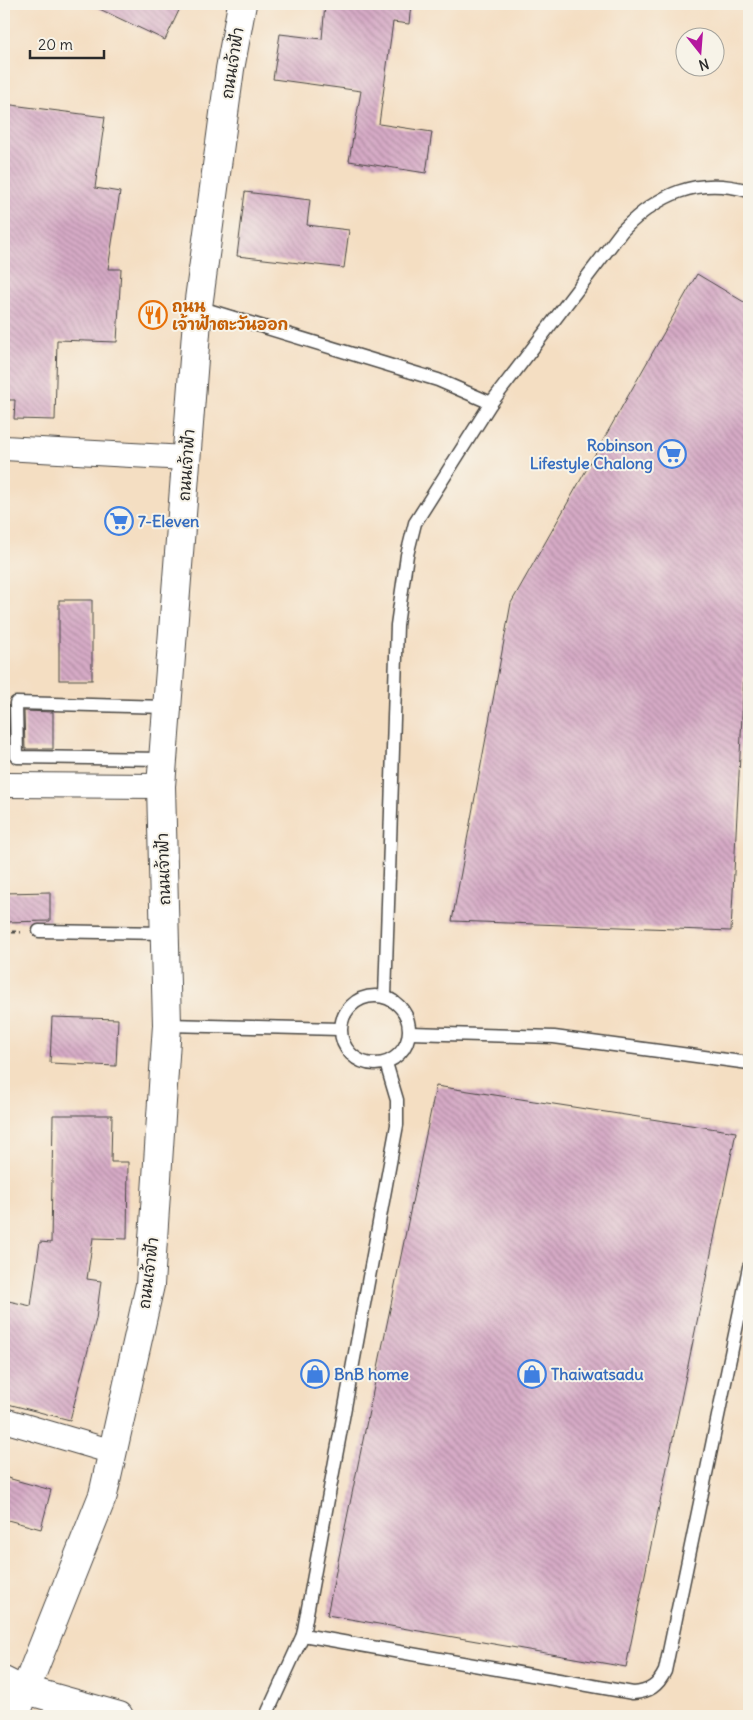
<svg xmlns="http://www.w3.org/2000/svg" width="753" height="1720" viewBox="0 0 753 1720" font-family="Delius,'Playpen Sans Thai',sans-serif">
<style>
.building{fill:url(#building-back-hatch)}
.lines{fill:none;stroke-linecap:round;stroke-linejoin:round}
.service-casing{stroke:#494642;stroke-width:15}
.minor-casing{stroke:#494642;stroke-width:26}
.tertiary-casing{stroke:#494642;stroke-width:30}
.secondary-casing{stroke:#494642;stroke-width:30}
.path{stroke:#494642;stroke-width:3;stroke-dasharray:4 4;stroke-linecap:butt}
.service{stroke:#fff;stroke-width:12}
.minor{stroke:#fff;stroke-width:24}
.tertiary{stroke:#fff;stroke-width:28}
.secondary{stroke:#fff;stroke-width:28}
.labels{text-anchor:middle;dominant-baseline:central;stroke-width:4;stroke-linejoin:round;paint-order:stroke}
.street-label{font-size:16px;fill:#2b2b2b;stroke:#f7f3e8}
.food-label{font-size:16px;font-weight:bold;fill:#c56008;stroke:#f7f3e8;text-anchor:start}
.shop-label{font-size:16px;font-weight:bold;fill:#366cbe;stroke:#f7f3e8;text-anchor:start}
</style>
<defs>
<pattern id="building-back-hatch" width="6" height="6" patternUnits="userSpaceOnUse" patternTransform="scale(1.25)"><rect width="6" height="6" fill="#d6aac6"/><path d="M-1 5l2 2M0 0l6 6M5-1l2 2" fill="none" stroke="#ae8ba1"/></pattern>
</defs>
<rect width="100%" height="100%" fill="#f7f3e8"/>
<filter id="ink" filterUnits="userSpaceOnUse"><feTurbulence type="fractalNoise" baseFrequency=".02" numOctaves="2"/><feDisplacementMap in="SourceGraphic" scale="10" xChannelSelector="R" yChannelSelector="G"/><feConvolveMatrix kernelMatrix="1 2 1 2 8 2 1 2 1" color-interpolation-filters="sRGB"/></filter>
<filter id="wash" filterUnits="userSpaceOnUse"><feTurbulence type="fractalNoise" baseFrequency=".0096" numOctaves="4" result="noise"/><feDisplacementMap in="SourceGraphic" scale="20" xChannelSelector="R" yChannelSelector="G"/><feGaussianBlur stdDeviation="1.12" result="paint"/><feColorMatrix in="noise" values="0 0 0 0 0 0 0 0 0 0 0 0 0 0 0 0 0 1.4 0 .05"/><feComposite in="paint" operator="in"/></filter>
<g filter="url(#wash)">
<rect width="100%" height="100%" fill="#f4dec2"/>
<g id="blocks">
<g class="building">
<polygon points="89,4 182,4 165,40"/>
<polygon points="325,4 411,4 409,24 393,22 379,124 432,132 426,173 349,161 361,91 273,79 280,34 322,39"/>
<polygon points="4,104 105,117 95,188 120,192 108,269 121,269 117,342 57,340 55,420 14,419 15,400 4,400 6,233 4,233"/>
<polygon points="245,192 310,200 307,225 349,230 344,268 237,256"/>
<polygon points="697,274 749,305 749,670 744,677 731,931 452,921 511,603"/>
<rect x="59" y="600" width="33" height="80"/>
<polygon points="4,709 8,709 9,752 4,752"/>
<polygon points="24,711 53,712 53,749 25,749"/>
<polygon points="50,892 50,921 4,922 4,893"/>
<polygon points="52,1017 118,1019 116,1066 50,1063"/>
<polygon points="436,1086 736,1132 626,1667 327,1615"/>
<polygon points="53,1115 112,1115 111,1162 128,1162 127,1239 93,1238 87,1279 101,1281 96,1319 70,1420 4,1403 4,1300 31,1306 40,1242 51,1243"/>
<polygon points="4,1477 51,1490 41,1529 4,1519"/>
</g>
</g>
</g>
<g filter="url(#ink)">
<use href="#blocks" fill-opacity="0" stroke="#494642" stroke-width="1"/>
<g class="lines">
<defs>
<g id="service">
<polyline points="198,307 438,380 491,403"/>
<polyline points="163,759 17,757 16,703 167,707"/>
<polyline points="39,931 165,933"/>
<circle cx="375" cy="1030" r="34"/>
<path d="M385,997L397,625L407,555L415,523L491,403L622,231C658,194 697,176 749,191"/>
<polyline points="167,1025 340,1029"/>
<polyline points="410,1033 554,1037 749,1063"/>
<path d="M303,1635L633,1693C649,1692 658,1686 665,1671L749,1267"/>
<polyline points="266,1716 303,1635 397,1125 397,1100 386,1063"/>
</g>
<g id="minor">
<polyline points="4,448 186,458"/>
<polyline points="4,785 161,786"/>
<polyline points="4,1420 113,1452"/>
<polyline points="4,1679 26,1690"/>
</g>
<polyline id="tertiary" points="26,1690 119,1716"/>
<polyline id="secondary" points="15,1716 103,1495 150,1285 167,1025 161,786 198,307 230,69 242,4"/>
</defs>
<use href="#service" class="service-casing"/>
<use href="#minor" class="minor-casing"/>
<use href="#tertiary" class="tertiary-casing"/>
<use href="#secondary" class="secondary-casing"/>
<polyline class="path" points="4,932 21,932"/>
<use href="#service" class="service"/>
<use href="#minor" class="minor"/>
<use href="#tertiary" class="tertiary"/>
<use href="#secondary" class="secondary"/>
</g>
</g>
<defs>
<symbol id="restaurant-ring" viewBox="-11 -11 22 22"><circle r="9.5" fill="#f7f3e8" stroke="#e8710a" stroke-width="1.5"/><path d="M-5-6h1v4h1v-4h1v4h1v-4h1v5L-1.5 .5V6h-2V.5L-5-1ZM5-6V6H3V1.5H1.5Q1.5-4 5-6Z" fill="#e8710a"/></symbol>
<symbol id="supermarket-ring" viewBox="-11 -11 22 22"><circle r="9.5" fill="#f7f3e8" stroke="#3f7fe0" stroke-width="1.5"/><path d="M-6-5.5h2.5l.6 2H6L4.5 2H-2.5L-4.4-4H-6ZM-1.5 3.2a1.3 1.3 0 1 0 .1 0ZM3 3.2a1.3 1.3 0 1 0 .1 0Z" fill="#3f7fe0"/></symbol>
<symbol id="shop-ring" viewBox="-11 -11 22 22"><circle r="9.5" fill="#f7f3e8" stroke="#3f7fe0" stroke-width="1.5"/><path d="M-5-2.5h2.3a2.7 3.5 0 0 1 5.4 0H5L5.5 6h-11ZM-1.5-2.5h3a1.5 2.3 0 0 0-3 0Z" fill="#3f7fe0"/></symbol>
</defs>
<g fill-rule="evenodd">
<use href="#restaurant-ring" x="137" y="299" width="32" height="32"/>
<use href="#supermarket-ring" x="656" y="438" width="32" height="32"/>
<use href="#supermarket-ring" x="103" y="505" width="32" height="32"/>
<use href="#shop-ring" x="299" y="1358" width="32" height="32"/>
<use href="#shop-ring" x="516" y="1358" width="32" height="32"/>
</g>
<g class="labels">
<g class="street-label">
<text transform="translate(232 63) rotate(-81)">ถนนเจ้าฟ้า</text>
<text transform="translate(186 465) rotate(-86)">ถนนเจ้าฟ้า</text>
<text transform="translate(163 869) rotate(-92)">ถนนเจ้าฟ้า</text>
<text transform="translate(148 1273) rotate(-83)">ถนนเจ้าฟ้า</text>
</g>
<g class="food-label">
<text x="172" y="306">ถนน<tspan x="172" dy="18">เจ้าฟ้าตะวันออก</tspan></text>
</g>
<g class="shop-label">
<text x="653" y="445" text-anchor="end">Robinson<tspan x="653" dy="18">Lifestyle Chalong</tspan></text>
<text x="138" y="521">7-Eleven</text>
<text x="334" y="1374">BnB home</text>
<text x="551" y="1374">Thaiwatsadu</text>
</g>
</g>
<rect width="753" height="1720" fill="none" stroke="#f7f3e8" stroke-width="20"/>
<g transform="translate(700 52) rotate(163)"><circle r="24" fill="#f7f3e8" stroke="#a5a39c"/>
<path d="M0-4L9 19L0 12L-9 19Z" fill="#b5179e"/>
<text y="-8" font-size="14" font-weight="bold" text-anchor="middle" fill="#2b2b2b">N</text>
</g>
<path d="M30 50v8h74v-8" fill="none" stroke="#2b2b2b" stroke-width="2.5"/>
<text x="38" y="50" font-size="15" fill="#2b2b2b" stroke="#f7f3e8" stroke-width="4" paint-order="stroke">20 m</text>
</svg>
